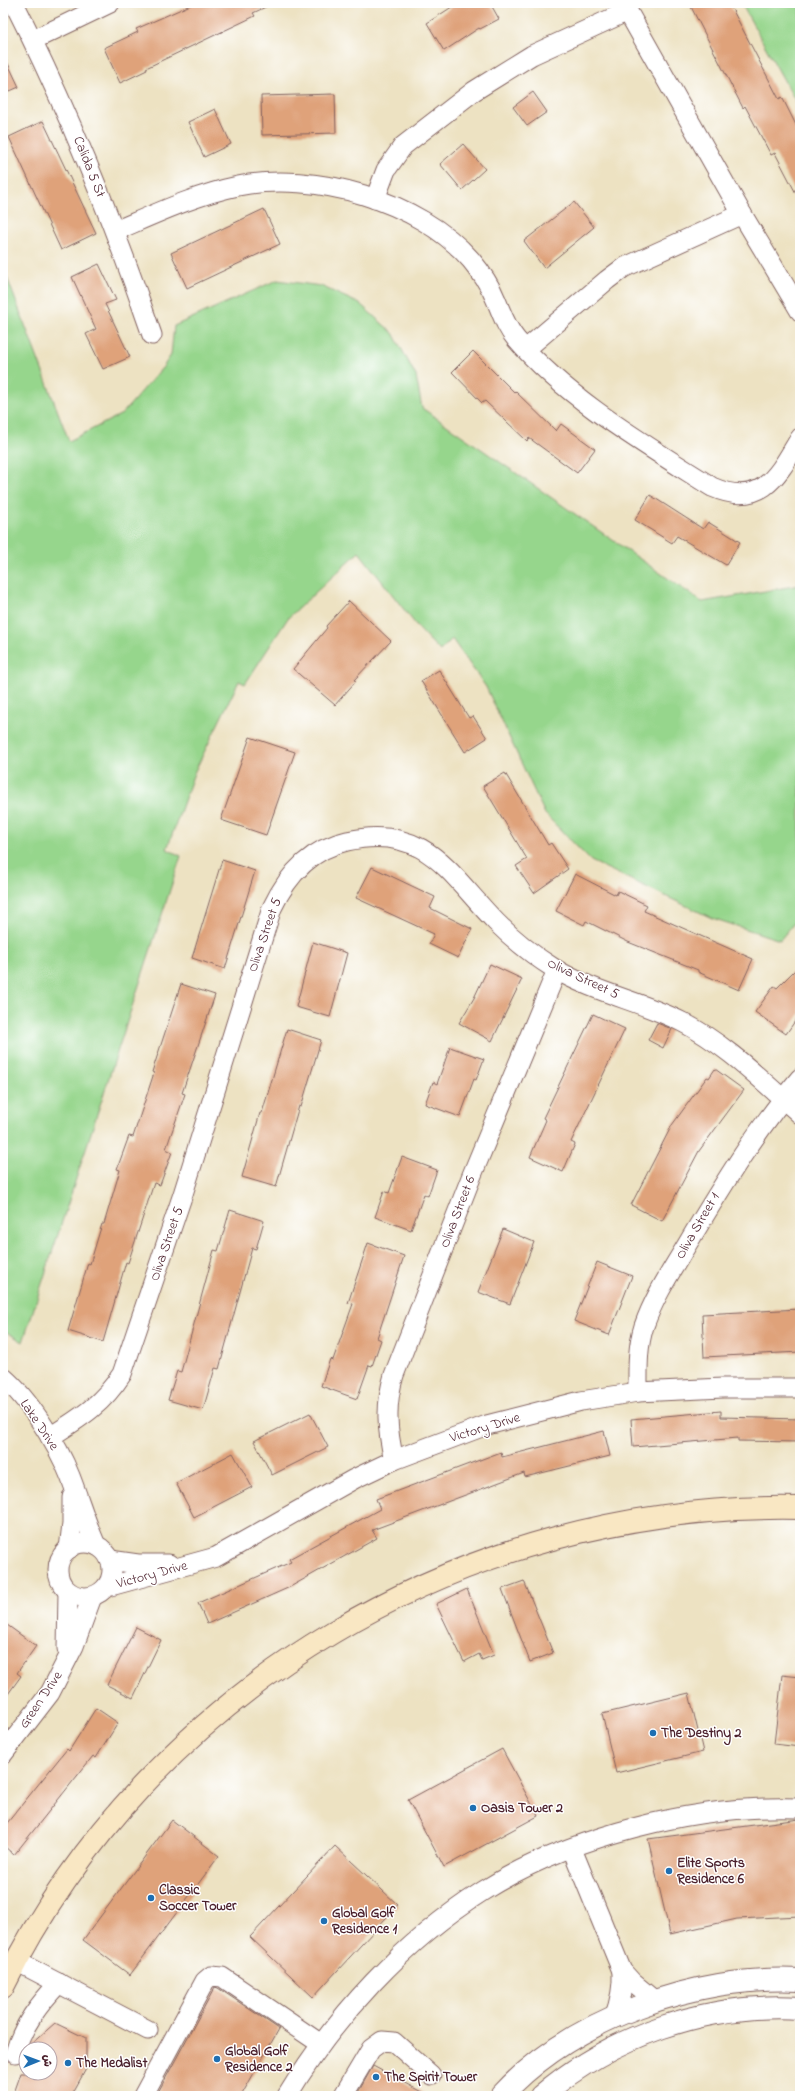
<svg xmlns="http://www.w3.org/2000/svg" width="803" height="2099" viewBox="0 0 803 2099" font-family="'Indie Flower','Playpen Sans Arabic',sans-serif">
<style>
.green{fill:#96d68c;stroke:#707a5c}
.building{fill:#dfa27a}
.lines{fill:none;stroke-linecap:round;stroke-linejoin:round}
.minor-casing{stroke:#836360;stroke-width:21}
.tertiary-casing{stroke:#836360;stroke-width:24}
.secondary-casing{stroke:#836360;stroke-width:24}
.minor{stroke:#fff;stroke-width:19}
.tertiary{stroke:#fff;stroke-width:22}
.secondary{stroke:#f9e7c3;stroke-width:22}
.poi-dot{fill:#1f6fb2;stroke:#fff;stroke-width:1.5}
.labels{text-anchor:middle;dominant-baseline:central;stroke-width:3;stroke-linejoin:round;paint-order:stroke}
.street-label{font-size:14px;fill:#4a1f2b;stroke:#fff}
.poi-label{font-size:14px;font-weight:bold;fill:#4a1f2b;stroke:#fff;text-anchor:start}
</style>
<rect width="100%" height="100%" fill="#fff"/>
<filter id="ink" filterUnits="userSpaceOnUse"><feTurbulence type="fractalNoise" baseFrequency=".025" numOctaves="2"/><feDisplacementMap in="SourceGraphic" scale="8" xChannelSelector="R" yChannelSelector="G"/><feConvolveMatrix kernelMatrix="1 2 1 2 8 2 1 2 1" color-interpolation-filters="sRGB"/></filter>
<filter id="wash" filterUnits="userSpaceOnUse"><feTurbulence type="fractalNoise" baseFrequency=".012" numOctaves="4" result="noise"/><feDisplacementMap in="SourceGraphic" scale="16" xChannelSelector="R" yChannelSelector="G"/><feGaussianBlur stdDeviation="0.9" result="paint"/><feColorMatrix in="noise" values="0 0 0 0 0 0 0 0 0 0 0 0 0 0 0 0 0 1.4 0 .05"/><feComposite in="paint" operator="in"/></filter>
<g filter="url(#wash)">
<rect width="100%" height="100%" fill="#ede2c2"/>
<g class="green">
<polygon points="741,3 800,3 800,109"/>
<polygon points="3,267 69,441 122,414 163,367 171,355 174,326 277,280 321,286 360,304 393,333 416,376 422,408 702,602 800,585 800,916 780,940 712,918 591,861 545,814 486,687 452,639 440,651 420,630 359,552 288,618 245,684 239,681 194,773 167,849 181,856 23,1342 3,1330"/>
</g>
<g id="blocks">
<g class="building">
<polygon points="195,3 274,3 253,13 255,16 146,68 147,70 120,83 104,48 138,32 136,29"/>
<polygon points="458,3 490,3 499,19 480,29 479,28 444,51 427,23"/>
<polygon points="689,3 729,3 779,99 782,97 800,133 800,201 775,153 771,155 745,106 743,108"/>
<polygon points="3,53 19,87 3,94"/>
<polygon points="533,92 547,112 527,126 513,107"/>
<polygon points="335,94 336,133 262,135 261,96"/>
<polygon points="215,109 231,144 204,157 188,122"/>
<polygon points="43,121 96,233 61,250 9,137"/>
<polygon points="463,144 485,169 462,190 440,164"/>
<polygon points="574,202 594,227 544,268 524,241"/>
<polygon points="264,209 280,244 187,288 171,253"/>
<polygon points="99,264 116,300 105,304 130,357 103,369 86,334 96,329 72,277"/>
<polygon points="473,351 514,392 515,391 556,431 561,424 595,449 577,473 529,438 527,441 485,401 482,403 452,372"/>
<polygon points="650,495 703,529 708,522 740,542 726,565 677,536 672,543 635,520"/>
<polygon points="349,601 391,641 354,680 356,681 335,705 293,669 327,628 326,626"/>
<polygon points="439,670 469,718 473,716 487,738 465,752 421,681"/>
<polygon points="250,737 295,752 266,835 221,820"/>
<polygon points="505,773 548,845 551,843 568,869 534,893 516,866 527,859 483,786"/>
<polygon points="222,860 255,871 225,969 192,958"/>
<polygon points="372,867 435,897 430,908 472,929 458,958 429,944 434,934 356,898"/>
<polygon points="575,874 616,895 618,891 647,905 644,911 753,959 739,990 698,972 698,970 628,942 586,921 584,925 556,911"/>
<polygon points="313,942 347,953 330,1017 296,1007"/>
<polygon points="490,964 522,979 492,1041 459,1023 474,998"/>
<polygon points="800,965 800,1014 786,1034 755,1012 774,986 777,988"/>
<polygon points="181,984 215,995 182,1093 185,1094 166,1149 172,1152 160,1185 154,1183 128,1263 126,1262 103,1342 68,1331 88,1263 90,1264 102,1224 104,1224 120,1170 117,1169 129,1136 133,1137 154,1073 152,1072"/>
<polygon points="593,1014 625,1029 571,1142 575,1144 563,1172 530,1157 546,1120 543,1118"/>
<polygon points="657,1023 672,1029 663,1048 648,1040"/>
<polygon points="287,1029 321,1040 301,1107 299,1106 276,1187 242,1177 260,1113 262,1113"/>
<polygon points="450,1047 484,1059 476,1080 474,1079 460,1117 425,1104 433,1082 437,1084"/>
<polygon points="715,1069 744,1090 699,1151 662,1221 631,1205 672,1125 707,1077 709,1078"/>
<polygon points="402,1157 437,1170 428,1196 424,1194 411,1230 375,1217 384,1191 389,1193"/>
<polygon points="230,1210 264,1221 256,1249 252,1248 219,1369 215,1368 203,1410 168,1400 177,1371 181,1372 214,1250 218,1251"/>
<polygon points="503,1229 534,1242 510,1304 478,1292"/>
<polygon points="368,1243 404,1256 377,1338 381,1340 372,1366 369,1365 357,1399 321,1386 330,1359 333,1360 353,1304 348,1303"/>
<polygon points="597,1262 632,1276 609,1335 574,1321"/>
<polygon points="800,1309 800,1352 704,1357 702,1314"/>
<polygon points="721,1411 721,1417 800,1419 800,1442 738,1441 738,1438 633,1447 631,1419"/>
<polygon points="310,1413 328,1447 272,1475 254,1441"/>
<polygon points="604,1431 610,1456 525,1477 524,1473 372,1530 377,1538 290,1587 207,1624 198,1603 291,1562 289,1559 380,1509 376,1499 501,1452 502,1457"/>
<polygon points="233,1453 252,1487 194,1517 176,1483"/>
<polygon points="524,1581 553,1653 530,1662 502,1589"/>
<polygon points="467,1589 494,1655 482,1660 479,1654 464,1662 436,1604"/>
<polygon points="3,1622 36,1646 17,1673 21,1676 3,1701"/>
<polygon points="136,1627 161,1640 133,1698 107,1685"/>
<polygon points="782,1675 800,1677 800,1747 774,1744"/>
<polygon points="689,1693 703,1752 616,1773 602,1714"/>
<polygon points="96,1708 118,1723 96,1758 93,1756 14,1855 3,1845 3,1828 67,1749 69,1751"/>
<polygon points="502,1749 538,1816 444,1867 408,1800"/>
<polygon points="800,1819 800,1916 737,1919 670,1934 648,1839"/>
<polygon points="172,1820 219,1856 130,1975 83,1940"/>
<polygon points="335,1846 398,1905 313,1997 250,1937"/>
<polygon points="215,1987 218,1988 279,2029 241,2096 156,2096"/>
<polygon points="55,2023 86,2038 86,2069 71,2096 13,2096 21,2073 50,2073 50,2049 28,2049 30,2045"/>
<polygon points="373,2066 429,2096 356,2096"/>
</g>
</g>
</g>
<g filter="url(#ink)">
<use href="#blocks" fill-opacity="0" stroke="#836360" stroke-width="1"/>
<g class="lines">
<defs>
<g id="minor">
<path d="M14,3C68,110 113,221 152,335"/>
<polyline points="623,3 742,214 800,311"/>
<polyline points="33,40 110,3"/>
<polyline points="375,199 386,170 403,146 474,91 532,55 628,11"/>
<path d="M115,231C155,214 195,195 238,186C314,171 419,200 471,260C481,272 490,285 496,300C502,314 506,327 516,339C567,399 646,445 712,487C762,509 778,475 800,438"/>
<polyline points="526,349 607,280 623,268 742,214"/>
<path d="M3,1377C28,1398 58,1445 70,1476C79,1499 86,1523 96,1545"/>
<path d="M638,1392C638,1369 637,1348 644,1326C654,1297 672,1270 688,1243C722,1186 757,1129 800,1078"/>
<path d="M50,1437C80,1418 102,1405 122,1374L183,1194L272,908C287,876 311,849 347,841C426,823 449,874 496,922C514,940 534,956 555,969C595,993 641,1001 682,1022C726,1044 763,1082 800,1114"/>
<path d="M394,1460C387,1430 385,1405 394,1375L472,1175L557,970"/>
<circle cx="85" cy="1570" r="27"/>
<polyline points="69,1549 72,1524 72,1497"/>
<polyline points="110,1560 138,1564 169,1564"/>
<polyline points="107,1587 216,1557 354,1479 394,1460 487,1425 581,1401 638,1392 723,1388 800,1388"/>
<polyline points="67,1649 68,1592"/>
<polyline points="3,1754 50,1693 74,1646 92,1597"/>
<polyline points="572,1849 622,1971 632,1982 655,2001"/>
<polyline points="16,1961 148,2030"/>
<path d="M614,2018C620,2002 623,1988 622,1971"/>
<path d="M15,2053C23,2025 39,2004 59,1983"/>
<polyline points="143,2096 205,1981 211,1976 222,1977 321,2044"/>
<path d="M287,2096C335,2016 404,1941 483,1891C570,1836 697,1804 800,1808"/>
<polyline points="343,2096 371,2049 382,2041 394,2042 431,2075"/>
</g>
<g id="tertiary">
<path d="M501,2096C571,2019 697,1974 800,1980"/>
<path d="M541,2096C611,2036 707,2002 800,2008"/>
</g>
<path id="secondary" d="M3,1987C150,1688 468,1501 800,1508"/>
</defs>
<use href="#minor" class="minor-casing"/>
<use href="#tertiary" class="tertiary-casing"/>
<use href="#secondary" class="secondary-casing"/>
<use href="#minor" class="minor"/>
<use href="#tertiary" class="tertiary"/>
<use href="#secondary" class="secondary"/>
</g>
</g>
<g class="poi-dot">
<circle cx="653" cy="1733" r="4"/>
<circle cx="473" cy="1808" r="4"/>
<circle cx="669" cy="1871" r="4"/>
<circle cx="151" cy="1898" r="4"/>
<circle cx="324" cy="1921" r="4"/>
<circle cx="217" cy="2059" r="4"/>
<circle cx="68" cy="2063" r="4"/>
<circle cx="376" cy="2077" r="4"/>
</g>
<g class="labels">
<g class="street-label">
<text transform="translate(89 167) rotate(68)">Calida 5 St</text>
<text transform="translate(265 935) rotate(-71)">Oliva Street 5</text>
<text transform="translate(583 979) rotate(25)">Oliva Street 5</text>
<text transform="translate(458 1212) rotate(-69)">Oliva Street 6</text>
<text transform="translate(698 1226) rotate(-60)">Oliva Street 1</text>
<text transform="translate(167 1244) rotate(-71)">Oliva Street 5</text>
<text transform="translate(39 1425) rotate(56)">Lake Drive</text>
<text transform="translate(485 1428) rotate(-17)">Victory Drive</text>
<text transform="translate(152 1575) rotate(-15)">Victory Drive</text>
<text transform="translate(41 1700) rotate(-56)">Green Drive</text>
</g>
<g class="poi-label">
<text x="661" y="1733">The Destiny 2</text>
<text x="481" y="1808">Oasis Tower 2</text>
<text x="677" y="1863">Elite Sports<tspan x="677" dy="16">Residence 6</tspan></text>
<text x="159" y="1890">Classic<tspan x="159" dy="16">Soccer Tower</tspan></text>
<text x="332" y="1913">Global Golf<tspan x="332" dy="16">Residence 1</tspan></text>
<text x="225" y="2051">Global Golf<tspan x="225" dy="16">Residence 2</tspan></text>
<text x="76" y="2063">The Medalist</text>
<text x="384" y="2077">The Spirit Tower</text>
</g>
</g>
<rect width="803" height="2099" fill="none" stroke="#fff" stroke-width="16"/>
<g transform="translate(38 2061) rotate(89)"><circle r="19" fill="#ffffff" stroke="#b7a5aa"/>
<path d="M0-3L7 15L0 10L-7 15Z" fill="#1f6fb2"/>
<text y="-6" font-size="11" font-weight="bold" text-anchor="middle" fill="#4a1f2b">ش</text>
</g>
</svg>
